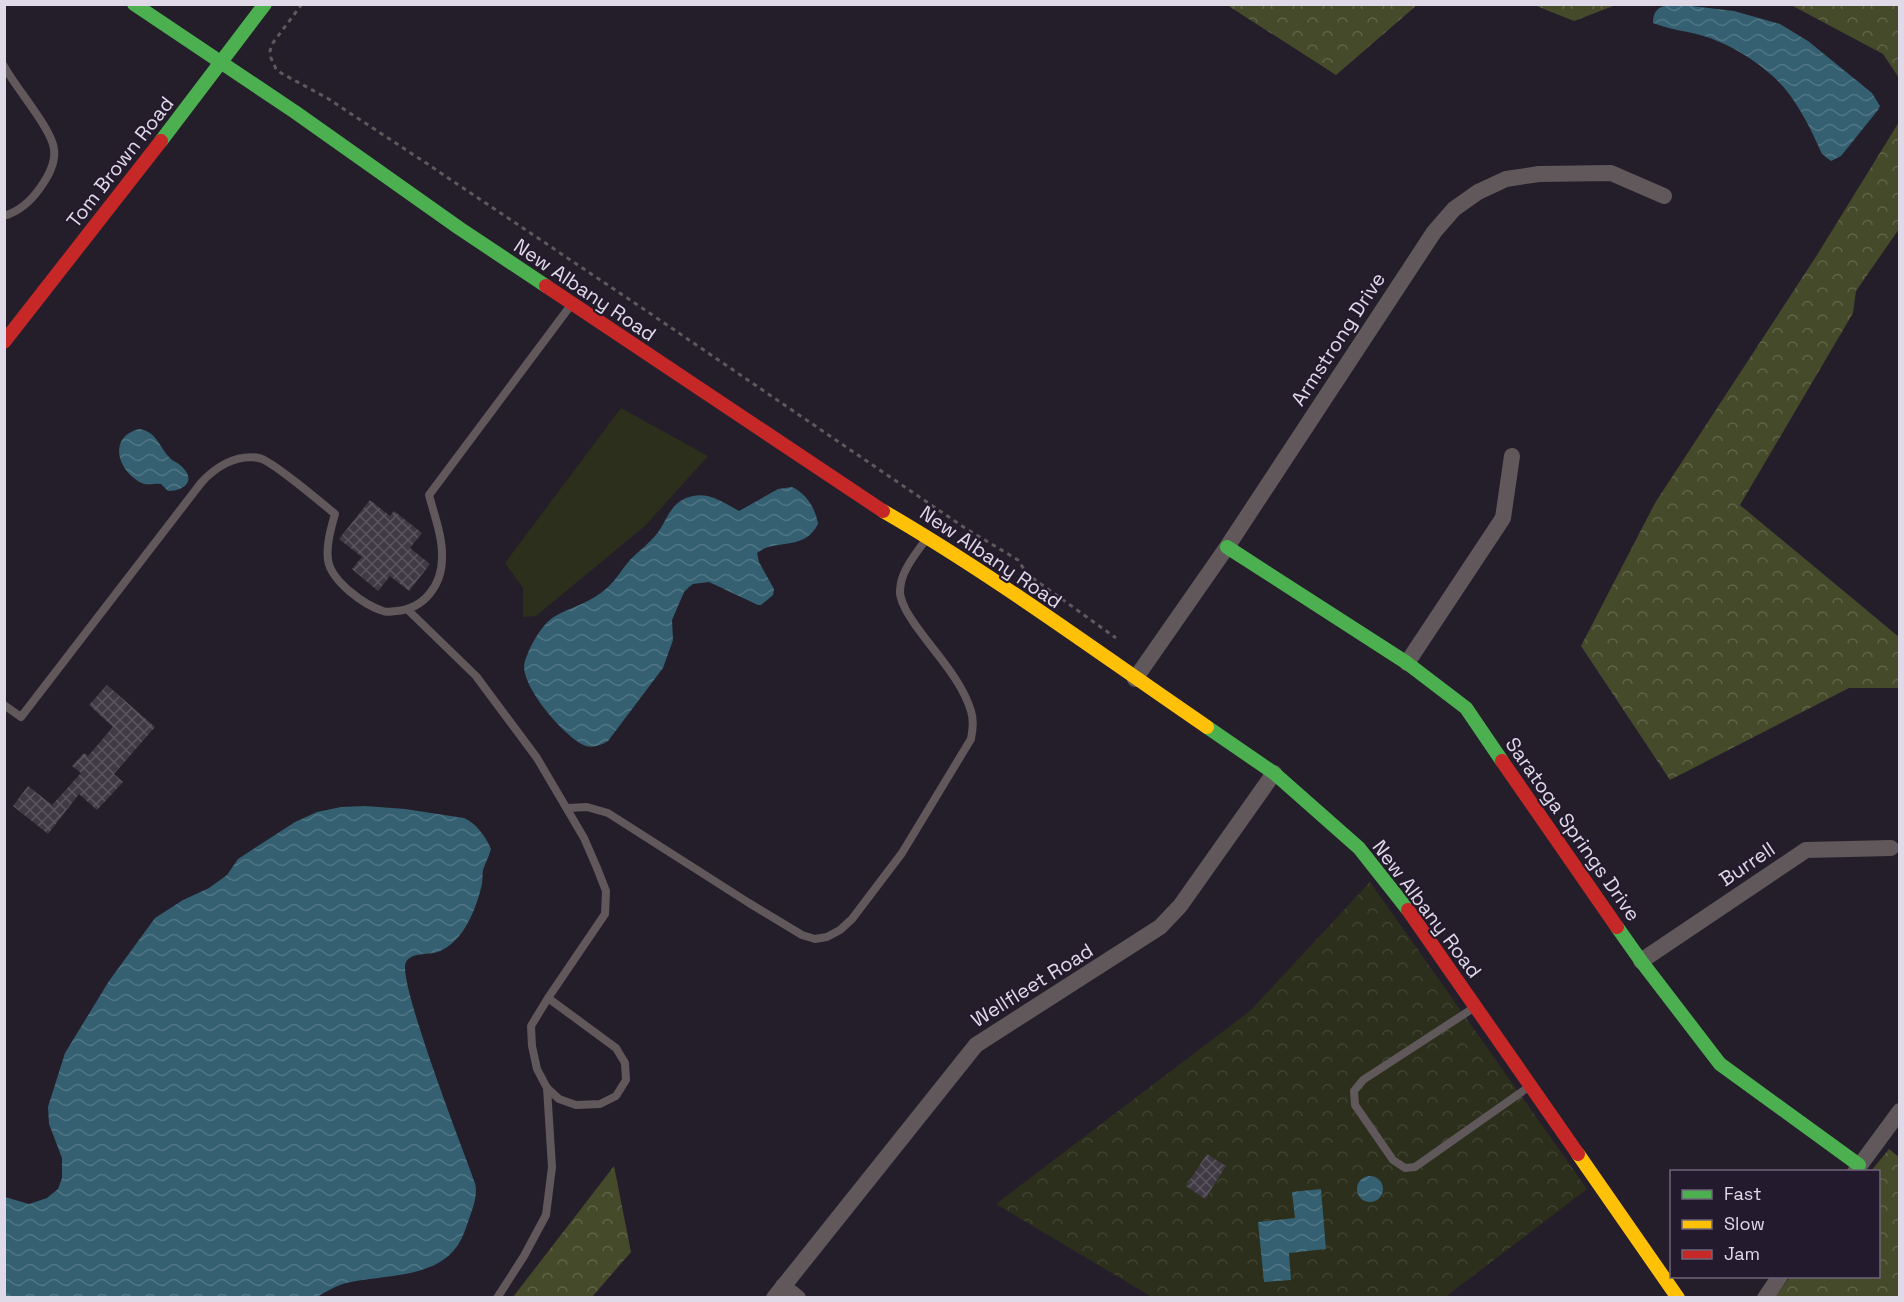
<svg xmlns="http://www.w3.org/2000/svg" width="1904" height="1302" viewBox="0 0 1904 1302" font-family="'Space Grotesk',sans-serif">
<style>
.green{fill:#2c2f1b}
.forest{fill:url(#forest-crowns)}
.park{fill:url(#park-crowns)}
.water{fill:url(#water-waves)}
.building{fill:url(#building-cross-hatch)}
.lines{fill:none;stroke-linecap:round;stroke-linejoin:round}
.path{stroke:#5e595d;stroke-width:3;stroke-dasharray:4.5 4.5;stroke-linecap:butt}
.lane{stroke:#60585a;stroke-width:8}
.street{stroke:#60585a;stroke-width:16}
.fast{stroke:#4caf50;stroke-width:14}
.slow{stroke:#ffc107;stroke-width:14}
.jam{stroke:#c62828;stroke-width:14}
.labels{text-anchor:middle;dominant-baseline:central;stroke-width:4.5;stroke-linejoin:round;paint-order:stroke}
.street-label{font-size:20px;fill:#e0d9e7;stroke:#241a2e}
</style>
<defs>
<pattern id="forest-crowns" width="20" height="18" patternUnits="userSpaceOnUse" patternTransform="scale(1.5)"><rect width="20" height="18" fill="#454a2a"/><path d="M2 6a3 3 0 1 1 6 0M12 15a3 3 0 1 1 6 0" fill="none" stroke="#606449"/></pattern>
<pattern id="park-crowns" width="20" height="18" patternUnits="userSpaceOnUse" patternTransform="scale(1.5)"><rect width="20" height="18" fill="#2c2f1b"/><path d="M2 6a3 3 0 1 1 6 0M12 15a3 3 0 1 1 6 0" fill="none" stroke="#404331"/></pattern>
<pattern id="water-waves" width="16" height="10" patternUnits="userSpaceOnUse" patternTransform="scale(1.5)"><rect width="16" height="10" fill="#346071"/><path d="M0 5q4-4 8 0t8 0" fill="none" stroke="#517685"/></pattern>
<pattern id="building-cross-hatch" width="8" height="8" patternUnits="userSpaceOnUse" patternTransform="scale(1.5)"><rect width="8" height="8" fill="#403a44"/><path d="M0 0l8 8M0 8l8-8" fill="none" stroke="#5b565f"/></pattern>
</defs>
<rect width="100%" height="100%" fill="#241e2a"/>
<polygon class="green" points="621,408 708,456 646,525 536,616 523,617 523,588 505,563"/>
<g class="forest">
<polygon points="1227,5 1417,5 1336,75"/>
<polygon points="1534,5 1616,5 1574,21"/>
<polygon points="1791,5 1899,5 1899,78 1883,54"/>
<polygon points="1899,122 1899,229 1856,291 1853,313 1740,505 1899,637 1899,688 1849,688 1670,780 1581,646 1655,503 1817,255"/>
<polygon points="1889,1149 1899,1157 1899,1297 1774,1298 1790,1277 1878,1276 1878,1172 1871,1171"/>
<polygon points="614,1166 631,1252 592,1297 513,1297"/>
</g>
<polygon class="park" points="1370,882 1587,1189 1444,1298 1152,1297 996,1204 1250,1011"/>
<g class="water">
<path d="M1683,5L1734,11L1780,24L1808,41L1872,93L1880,106L1878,110L1841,156L1831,161L1822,154C1814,136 1805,117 1794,101C1777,73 1737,47 1707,37C1689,31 1670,30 1653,23C1653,4 1668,4 1683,5Z"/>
<path d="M139,429C156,431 159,446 169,457C172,461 177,462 180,465C197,479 186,491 168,491L161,484C155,483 147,486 142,483C118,472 107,437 139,429Z"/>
<path d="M792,487C806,493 816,509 818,524C804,552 775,538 757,553L759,562L774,589L773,595L761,605H758L709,582L693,584L689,587L684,592L672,620L673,640L663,668L608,741C601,745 594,748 586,746C566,739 517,683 525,661C531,644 542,622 559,614C575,606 593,601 607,588C616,580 622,569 630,560C640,550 651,542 659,531C667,519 670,506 684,499C705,489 721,501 739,511L778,489Z"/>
<path d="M365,806L405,809L464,818C476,823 486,837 491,849C489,857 485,863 483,870C482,876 483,883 481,888C475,912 463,941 440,951C430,956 413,951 406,962C396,979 465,1154 475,1183C478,1195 473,1208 469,1219C466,1228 463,1237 458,1245C436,1278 385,1275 351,1282C339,1284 327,1291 317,1297H5V1197L29,1204L47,1198L58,1189L62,1178V1158L49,1124L48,1107L65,1053L109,981L155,918L183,900L209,888L227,875L238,859L295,822L317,812L341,807Z"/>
<circle cx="1370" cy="1189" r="13"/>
<polygon points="1321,1189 1326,1249 1289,1253 1291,1280 1264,1282 1258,1222 1295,1218 1292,1192"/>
</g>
<g class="building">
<polygon points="370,500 390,516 394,511 422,533 410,548 430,564 409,591 390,576 378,591 352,569 362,557 339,539"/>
<polygon points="107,685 155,727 114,774 123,782 97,810 79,794 48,834 13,806 28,786 52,805 81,773 72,766 84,753 88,756 113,727 89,705"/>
<polygon points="1207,1154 1226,1166 1205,1199 1186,1186"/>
</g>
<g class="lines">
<polyline class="path" points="302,4 272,44 270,51 271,58 276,69 281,73 327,98 423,161 648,312 965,528 1018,560 1027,574 1116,638"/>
<g class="lane">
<path d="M4,66C15,87 52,129 54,149C56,163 48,177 40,188C31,201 20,211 4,216"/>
<polyline points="408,610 476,676 537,758 584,838 597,868 606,891 605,914 548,998 531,1026 532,1046 537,1069 547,1088 559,1099 576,1105 600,1104 616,1096 626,1080 625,1063 616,1048 548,998"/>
<path d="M4,705L21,717L201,483C215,467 236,454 259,458C271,460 323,504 335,514C331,528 326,545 328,560C331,581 364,605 383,611C387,613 392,611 396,611C424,609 442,585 442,558C443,538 434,514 429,495L571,305"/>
<path d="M568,808L587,807L608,813L749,903L802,935L815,939L827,937L840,930L852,919L902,853L971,739C973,729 974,720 971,711C961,678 933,651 914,623C908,614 902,605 900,594C900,589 901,581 903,576C908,562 919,549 928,537"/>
<polyline points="1475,1007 1363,1080 1354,1091 1355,1105 1393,1160 1405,1168 1415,1167 1530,1086"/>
<polyline points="497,1298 524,1256 546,1215 552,1167 547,1088"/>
</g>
<g class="street">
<polyline points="1407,663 1503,518 1512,456"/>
<polyline points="1135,679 1227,547 1434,232 1454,209 1478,192 1506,179 1539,174 1611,173 1664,196"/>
<polyline points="1641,961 1806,850 1891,848"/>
<polyline points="1855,1172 1900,1111"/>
<polyline points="783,1286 798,1298"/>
<polyline points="774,1298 976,1045 1160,927 1180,906 1274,773"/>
<polyline points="1765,1298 1780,1276"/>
</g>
<g class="fast">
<polyline points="134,4 295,112 459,228 546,286"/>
<polyline points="161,141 265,4"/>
<polyline points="1227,547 1407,663 1466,708 1502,761"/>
<polyline points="1207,727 1274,773 1359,848 1408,910"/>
<polyline points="1617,927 1641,961 1720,1064 1859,1165"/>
</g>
<g class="slow">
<path d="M883,511C995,576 1100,654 1207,727"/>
<polyline points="1578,1154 1678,1298"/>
</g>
<g class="jam">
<polyline points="546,286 883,511"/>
<polyline points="4,342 161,141"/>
<polyline points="1502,761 1617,927"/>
<polyline points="1408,910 1578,1154"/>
</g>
</g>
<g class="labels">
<g class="street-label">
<text transform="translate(120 162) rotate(-52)">Tom Brown Road</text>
<text transform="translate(585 290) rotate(34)">New Albany Road</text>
<text transform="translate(1338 339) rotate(-57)">Armstrong Drive</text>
<text transform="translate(991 557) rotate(34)">New Albany Road</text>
<text transform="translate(1573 829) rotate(55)">Saratoga Springs Drive</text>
<text transform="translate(1747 864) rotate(-34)">Burrell</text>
<text transform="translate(1427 909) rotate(53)">New Albany Road</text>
<text transform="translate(1032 985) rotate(-32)">Wellfleet Road</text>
</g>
</g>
<rect width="1904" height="1302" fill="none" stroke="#e0d9e7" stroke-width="12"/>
<rect x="1670" y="1170" width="210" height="108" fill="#241a2e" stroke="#6f6678" stroke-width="1.5"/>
<rect x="1682" y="1190" width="30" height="9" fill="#4caf50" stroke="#6f6678" stroke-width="1.5"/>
<text x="1724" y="1200" font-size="18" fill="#e0d9e7">Fast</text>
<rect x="1682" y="1220" width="30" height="9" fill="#ffc107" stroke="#6f6678" stroke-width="1.5"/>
<text x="1724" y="1230" font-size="18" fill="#e0d9e7">Slow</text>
<rect x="1682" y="1250" width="30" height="9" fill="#c62828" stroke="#6f6678" stroke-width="1.5"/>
<text x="1724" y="1260" font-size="18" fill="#e0d9e7">Jam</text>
</svg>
